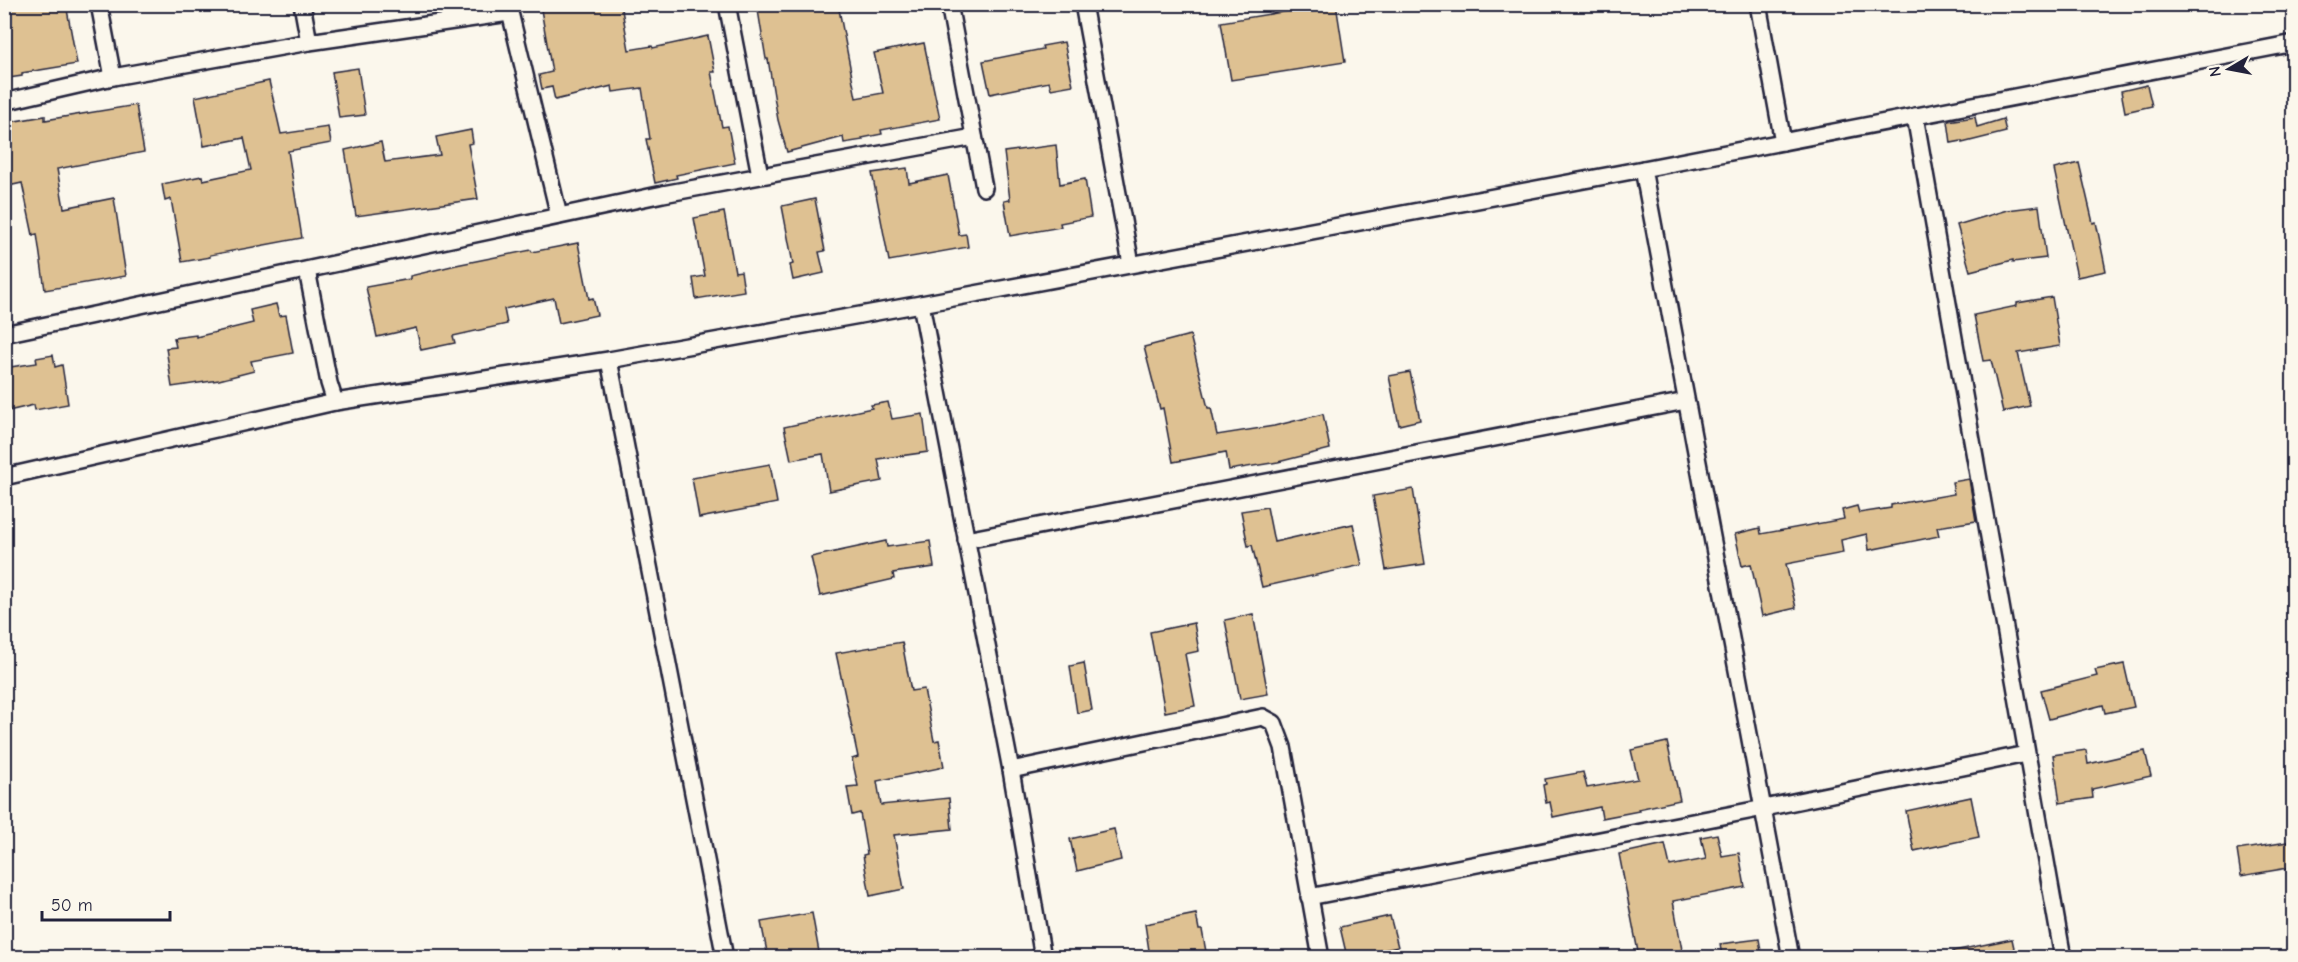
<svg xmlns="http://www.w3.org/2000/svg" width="2298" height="962" viewBox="0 0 2298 962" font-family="'Comic Neue',sans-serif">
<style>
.building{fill:#dec192;stroke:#22223b;stroke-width:1.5}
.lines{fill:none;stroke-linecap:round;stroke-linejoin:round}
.minor-casing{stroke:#22223b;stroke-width:20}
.minor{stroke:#fbf7ec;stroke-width:15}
</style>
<rect width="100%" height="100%" fill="#fbf7ec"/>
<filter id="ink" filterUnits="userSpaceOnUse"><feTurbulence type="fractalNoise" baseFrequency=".0167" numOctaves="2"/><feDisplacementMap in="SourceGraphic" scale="12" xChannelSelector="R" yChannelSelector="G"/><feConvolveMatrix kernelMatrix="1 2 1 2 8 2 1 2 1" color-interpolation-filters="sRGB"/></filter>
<g filter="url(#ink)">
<g class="building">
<polygon points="4,4 66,4 77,64 22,73 22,76 9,78 4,52"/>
<polygon points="540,4 621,4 629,50 652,46 653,48 708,36 715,72 711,72 722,127 728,126 735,163 676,175 677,178 655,183 646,139 650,139 642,88 613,92 612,86 555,100 552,87 542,89 539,75 552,72"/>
<polygon points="757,4 838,4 856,98 883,93 874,53 924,43 940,119 881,130 882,134 862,138 863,140 844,143 843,137 787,152 778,120 768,59 766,59"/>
<polygon points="1331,4 1336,4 1345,62 1231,80 1221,22"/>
<polygon points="1064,42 1073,85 1051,89 1049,82 990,94 983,61 1043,49 1042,46"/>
<polygon points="358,68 365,115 339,118 332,72"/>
<polygon points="269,81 281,134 328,127 331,143 288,151 302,238 210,255 210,257 182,262 171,199 165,201 162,184 202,176 203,180 251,170 244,138 204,146 195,97"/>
<polygon points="2147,85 2152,106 2125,112 2121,91"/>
<polygon points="136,105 144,152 57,169 64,208 114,198 126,276 45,290 37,234 33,235 22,183 4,187 4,123 45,116 45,120"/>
<polygon points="1975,117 1977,127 2003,119 2006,132 1962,143 1962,141 1951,143 1948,121"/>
<polygon points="471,130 473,143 468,144 478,199 356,216 345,150 381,142 385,162 440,155 436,137"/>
<polygon points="1056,145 1060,184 1085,179 1091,217 1060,223 1061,227 1010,236 1004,201 1010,200 1004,152"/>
<polygon points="2079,163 2093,223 2096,222 2106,271 2077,277 2054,169"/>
<polygon points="907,168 909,183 948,175 959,235 966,234 968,247 889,261 872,173"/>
<polygon points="815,199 825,251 819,252 824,273 793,280 790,265 793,264 782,206"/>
<polygon points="2039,206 2046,258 2013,262 2013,260 1970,271 1957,225 2007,210"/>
<polygon points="724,212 735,272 741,271 744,291 696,299 693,278 705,276 694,218"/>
<polygon points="578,243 589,299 593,298 597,315 559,323 554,298 504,309 507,324 453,336 455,343 421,350 416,328 377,337 366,287 410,279 410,276 456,265 531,250 532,252"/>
<polygon points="2052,297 2060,346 2018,353 2030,406 2003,412 1991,360 1983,361 1974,315 2017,306 2017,303"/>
<polygon points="276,304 279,316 286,315 293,353 251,361 254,371 219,380 172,387 166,348 176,347 174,338 196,335 196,337 253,323 250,310"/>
<polygon points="1190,335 1208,408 1211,408 1217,435 1274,426 1323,414 1330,449 1278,462 1229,470 1226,452 1173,462 1163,408 1160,409 1144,347"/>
<polygon points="53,355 55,367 62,365 68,404 35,410 34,405 4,412 4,368 37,363 36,358"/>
<polygon points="1410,372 1420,420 1399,425 1389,376"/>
<polygon points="888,402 892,419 923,414 928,452 878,459 882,481 829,491 823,454 791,460 784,427 872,408 871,405"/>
<polygon points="770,464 777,503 699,518 692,478"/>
<polygon points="1969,479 1976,521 1937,527 1939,536 1869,550 1867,534 1841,540 1843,553 1786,564 1796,608 1762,616 1751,564 1742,566 1735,534 1760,528 1761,534 1844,519 1842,510 1857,506 1859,513 1891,508 1891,505 1954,494 1952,482"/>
<polygon points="1413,489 1425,564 1386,570 1373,496"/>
<polygon points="1267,507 1274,542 1353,524 1362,565 1262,587 1252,545 1248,546 1241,511"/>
<polygon points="886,541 887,547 930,541 934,567 893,573 894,579 820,596 811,557"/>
<polygon points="1253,614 1268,694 1240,699 1225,620"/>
<polygon points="1194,623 1199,651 1185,654 1195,706 1165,712 1150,632"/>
<polygon points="902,642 911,691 924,689 934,741 939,740 944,767 877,781 881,805 949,798 952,829 894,835 904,889 870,896 863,855 867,854 860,813 852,815 847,787 858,786 852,759 858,757 836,653"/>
<polygon points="1084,663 1092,710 1077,713 1070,666"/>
<polygon points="2124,664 2134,707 2105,713 2103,705 2049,719 2041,690 2097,676 2095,670"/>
<polygon points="1667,742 1680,800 1638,809 1639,811 1602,818 1600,807 1553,817 1550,802 1546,803 1543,785 1546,784 1545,779 1583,772 1587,788 1638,779 1631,750"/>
<polygon points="2086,750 2088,764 2145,751 2151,776 2092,789 2093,798 2060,803 2053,755"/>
<polygon points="1971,797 1979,837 1914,851 1906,811"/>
<polygon points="1114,829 1121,860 1077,871 1070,839"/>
<polygon points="1717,834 1722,856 1739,853 1745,887 1673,901 1682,950 1672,952 1673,957 1639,957 1619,854 1665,844 1670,866 1706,859 1701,837"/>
<polygon points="2294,841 2294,867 2241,876 2237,850"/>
<polygon points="812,913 819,952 786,957 768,957 761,922"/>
<polygon points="1196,914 1199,930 1202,930 1207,957 1150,957 1145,924"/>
<polygon points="1390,916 1398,947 1347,957 1340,927"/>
<polygon points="1759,939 1762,957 1722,957 1720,944"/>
<polygon points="2012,939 2016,957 1953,957 1953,951"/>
</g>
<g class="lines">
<defs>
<g id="minor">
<polyline points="99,4 113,77"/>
<polyline points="302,4 309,42"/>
<polyline points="508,4 559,216"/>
<polyline points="727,4 760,175"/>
<polyline points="949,4 984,188"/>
<polyline points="1083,4 1131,264"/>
<polyline points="1758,4 1783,142"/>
<polyline points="4,102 113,77 309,42 509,13"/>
<polyline points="1915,116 2063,958"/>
<polyline points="1643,169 1791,958"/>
<polyline points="307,270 329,383 335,402"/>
<polyline points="921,304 1011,770 1043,958"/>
<polyline points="4,334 663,194 974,137"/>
<polyline points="609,360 725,958"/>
<polyline points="4,477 335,402 609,360 921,304 1643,169 2294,43"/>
<polyline points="966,540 1686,401"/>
<polyline points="1011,770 1263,717 1274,723 1283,747 1321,958"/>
<polyline points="1309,897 1764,808 2026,754"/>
</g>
</defs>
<use href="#minor" class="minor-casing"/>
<use href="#minor" class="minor"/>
</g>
</g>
<rect width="2298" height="962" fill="none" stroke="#fbf7ec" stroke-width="24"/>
<rect x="12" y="12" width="2274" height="938" fill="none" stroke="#22223b" stroke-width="2" filter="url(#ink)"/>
<g transform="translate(2229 69) rotate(260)" stroke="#fbf7ec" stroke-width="4.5" paint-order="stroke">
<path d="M0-4.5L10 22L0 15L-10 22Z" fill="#22223b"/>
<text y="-9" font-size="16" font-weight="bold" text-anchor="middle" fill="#22223b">N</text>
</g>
<path d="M42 911v9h128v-9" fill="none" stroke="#22223b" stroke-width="3"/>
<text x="51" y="911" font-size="18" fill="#22223b" stroke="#fbf7ec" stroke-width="4.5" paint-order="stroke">50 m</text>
</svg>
